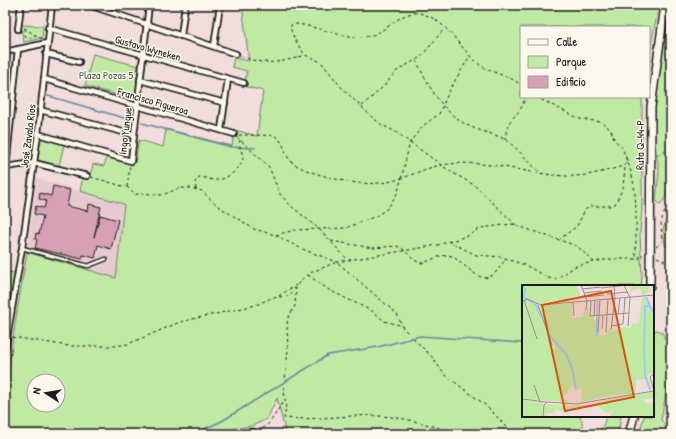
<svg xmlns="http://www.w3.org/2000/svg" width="676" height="439" viewBox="0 0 676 439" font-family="'Patrick Hand',sans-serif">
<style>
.built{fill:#e8cbd0}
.green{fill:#c0e9a4;stroke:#6e8260;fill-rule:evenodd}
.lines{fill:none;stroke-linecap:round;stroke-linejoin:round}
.stream{stroke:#68859f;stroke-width:1.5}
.building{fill:#d7a0b5;stroke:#1c1c1c}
.lane-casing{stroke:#1c1c1c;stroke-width:5.5}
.street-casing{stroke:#1c1c1c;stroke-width:8}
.secondary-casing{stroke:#1c1c1c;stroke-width:10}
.path{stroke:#1c1c1c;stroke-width:1;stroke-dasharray:3 3;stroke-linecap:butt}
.lane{stroke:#fbf7ec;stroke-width:2.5}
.street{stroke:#fbf7ec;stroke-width:4.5}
.secondary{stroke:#fbf7ec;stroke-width:7}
.labels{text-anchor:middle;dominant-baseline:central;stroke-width:3;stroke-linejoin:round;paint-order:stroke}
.street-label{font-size:11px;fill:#1c1c1c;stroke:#fbf7ec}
.park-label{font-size:11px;fill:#4d5a45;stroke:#fbf7ec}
.inset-river{fill:none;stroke:#9acbf6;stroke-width:2}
.inset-road{fill:none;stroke:#9b908f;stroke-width:1}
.view{fill:#d4530e;fill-opacity:0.15;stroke:#d4530e;stroke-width:2}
.inset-edge{fill:none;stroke:#1c1c1c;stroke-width:2}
</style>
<rect width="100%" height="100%" fill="#f0dddc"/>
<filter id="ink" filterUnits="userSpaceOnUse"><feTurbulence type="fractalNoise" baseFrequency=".025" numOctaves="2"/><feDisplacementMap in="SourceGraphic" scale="8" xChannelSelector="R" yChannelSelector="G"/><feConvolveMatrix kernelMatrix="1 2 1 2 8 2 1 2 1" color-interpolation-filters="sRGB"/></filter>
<g filter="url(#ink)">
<polygon class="built" points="37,178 124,204 116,278 27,252"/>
<g class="green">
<path d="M242,5H659L649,54V27H521V97H642V208L640,233L642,277L641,286H523V416H580L583,425V434H262L285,431L277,398L267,419L252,426L197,434H5C5,373 17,313 27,252L116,278L124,204L80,191L84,171L91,173L93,164L104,166L107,156L135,163L139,140L163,147L166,129L232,146L235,130L257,136L263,91L244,86L247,71L232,67L234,58L249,61ZM34,381H58V405H34Z"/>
<path d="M671,5V125C663,143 676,194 660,204L656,201L659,170L655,146L654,116L662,49Z"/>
<polygon points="20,25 43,26 42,38 24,42"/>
<polygon points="93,54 138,66 136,100 85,86"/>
<polygon points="39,137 64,144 59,166 36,160"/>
<polygon points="671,203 671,248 670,248 665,245 663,230"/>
<polygon points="5,272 16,273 5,326"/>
<polygon points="657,330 662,332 666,341 671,342 671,366 661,420 671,431 671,434 639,434 644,416 653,416 653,331"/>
<polygon points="606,416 621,416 618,434 598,434 604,424"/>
</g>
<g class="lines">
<g class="stream">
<polyline points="45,95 131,120"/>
<polyline points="142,123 231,147 255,148"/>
<polyline points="193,434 222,421 328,355 378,347 420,336 523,343"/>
</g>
</g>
<polygon class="building" points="53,186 70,190 67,206 88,211 89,204 101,207 94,237 100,215 118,220 111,249 98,245 95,258 83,255 82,259 35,248 37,240 35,239 36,233 39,234 43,216 34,214 36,206 44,208 46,201 39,199 40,193 51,196"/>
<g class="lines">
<defs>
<polyline id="lane" points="22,248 88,266 106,259"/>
<g id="street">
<polyline points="89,5 236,54"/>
<polyline points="48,28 244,83"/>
<polyline points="18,29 21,5"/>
<polyline points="181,36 185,5"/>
<polyline points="214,46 220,5"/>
<polyline points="5,52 47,43"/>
<polyline points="46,54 79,62"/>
<polyline points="44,79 234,134"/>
<polyline points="140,80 225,103"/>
<polyline points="40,110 134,135"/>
<polyline points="221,130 228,79"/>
<polyline points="38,134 131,161 149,5"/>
<polyline points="5,167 34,163 87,176"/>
<polyline points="6,167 18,49"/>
<polyline points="5,350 22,248 38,134 52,5"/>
<polyline points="237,434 253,432"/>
</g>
<g id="secondary">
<polyline points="650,286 651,107 665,5"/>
<polyline points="629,434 634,416"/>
</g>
</defs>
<use href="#lane" class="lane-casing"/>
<use href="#street" class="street-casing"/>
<use href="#secondary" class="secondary-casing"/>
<g class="path">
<polyline points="24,28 42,39"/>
<polyline points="26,29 24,32 26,37 30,38 36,35"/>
<path d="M241,56C264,66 281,63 305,55"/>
<path d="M416,60C428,85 442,113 469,126C481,132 498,134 509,142C520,151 529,163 540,172"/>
<polyline points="536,97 580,119 602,122 611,130 614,139 622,148 626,157 623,188 615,204 609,206 591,206 585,210 577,226 560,239"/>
<polyline points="362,106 382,88 398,70 421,57 444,29"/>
<path d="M239,135C245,135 273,135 275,136C284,141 284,151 289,159C296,169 324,176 336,179C352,183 370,185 387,182C406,179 423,168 442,165C485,158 524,174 566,176C586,177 607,171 626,165"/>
<polyline points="237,137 269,167 280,194 290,205 319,229 347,259"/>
<path d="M505,140C506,136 506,131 507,127C513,114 521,115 525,97"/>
<polyline points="657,155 666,151 671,145"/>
<path d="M626,158C640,189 635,226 636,259"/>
<polyline points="91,177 126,187"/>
<polyline points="127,187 135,195 140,193 162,195 180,188 190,188 202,191 218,206 254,229 275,235 302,249 337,262 438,245 467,236 481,228 512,224 577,246 594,262 610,259 639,259 640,255 643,255"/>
<polyline points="127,187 130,166"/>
<path d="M196,189L195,182L199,177C205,177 212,181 218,180C227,179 242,168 243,158C243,151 238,148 240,140"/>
<path d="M516,225L474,185L448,170L396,132L382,125L373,118L342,88L321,62L305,55L295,40L290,28L291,25L297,24C320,27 345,40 369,36C386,33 400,11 418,13C446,17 460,50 480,65C493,74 509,75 521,85"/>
<polyline points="276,235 295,230 346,228 376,216 388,208 398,192 410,142 423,126 439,114 450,89 470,56"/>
<path d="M331,241L373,248L397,246L403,249L414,260L421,263C433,261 439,253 452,256C477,273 485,294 506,258"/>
<polyline points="448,241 476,255 502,257 527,266 548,278 556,279 576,266 594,262"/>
<polyline points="656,247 662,242 661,222 671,194"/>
<polyline points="657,257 671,264"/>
<polyline points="308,275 329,290 374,312 384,321 403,326"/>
<path d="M296,287L295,306L288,318L287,324L288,350L284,389L286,409L284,418C316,421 347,414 379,416C406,417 433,426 459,434"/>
<polyline points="279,296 296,285"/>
<polyline points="12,337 69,346 115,346 128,344 180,322 256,305 271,298 289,296 301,280 312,272 337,262 397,314 403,328 433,358 444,374 484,404 514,434"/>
<path d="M257,431C272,426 275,412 284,401"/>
</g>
<use href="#lane" class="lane"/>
<use href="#street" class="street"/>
<use href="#secondary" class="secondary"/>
</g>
</g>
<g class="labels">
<g class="street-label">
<text transform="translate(148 48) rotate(16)">Gustavo Wyneken</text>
<text transform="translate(153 101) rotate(16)">Francisco Figueroa</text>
<text transform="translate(125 131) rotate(-83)">Ingo Yungue</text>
<text transform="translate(28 136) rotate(-83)">José Zavala Ríos</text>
<text transform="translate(640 145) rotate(-89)">Ruta Q-44-P</text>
</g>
<g class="park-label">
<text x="106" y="75">Plaza Pozas 5</text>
</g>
</g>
<g transform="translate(522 285)">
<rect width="132" height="132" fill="#f0dddc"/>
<path d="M2,0H54L58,11L47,12V17L36,15L17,19L4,13ZM114,0H126L128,6L120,11L118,3L109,6L108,2ZM0,11L2,14L15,19L31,65L35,62L31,59L16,21L50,18V33L61,32L62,24H65L68,32H72V36H75L74,47H77V51L84,50L86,44L88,47L103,42L109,43L110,39L117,38L120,13L124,12L132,29V88L125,90L130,106H128L123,94L114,95V109H97L59,117L60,104L49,101L44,110L37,112L48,117L0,114ZM132,107V113L101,117L79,116ZM0,115L21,117L20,132H0ZM121,115L126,119L132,117V132H88L92,122L88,128H84L73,119ZM28,119L44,121L59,120L57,124L45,123L43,127L33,124V128H25L22,132V122Z" fill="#c0e9a4"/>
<path class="inset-river" d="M0,0L3,3L2,12L14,20L19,32M124,12L132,29M75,30L76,16M27,50L44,69L50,83L54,105M75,51V32M128,105L123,90L122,67L123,21H128"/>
<path class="inset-road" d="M59,0L65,16L64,25M102,0L108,13L106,41M79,3L105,0M60,4L79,2M62,8L80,6M85,9L106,7M63,12L82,10M2,15L15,54M0,16L5,14L19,20L132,10M69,16L68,31L107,28M51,17L52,31M16,20L30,60M96,29L98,13M72,31L73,16M89,41L101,39L103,13M80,44L81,30M89,45L93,13L92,0M76,47L78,15M84,47L86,14M12,100L18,117M132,106L128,92L132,89M0,114L24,117M21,132L22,120L25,117L54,119L132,106"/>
<path class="view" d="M89,6L112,112L43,126L20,20Z"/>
<rect width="132" height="132" class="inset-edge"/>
</g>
<rect width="676" height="439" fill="none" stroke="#fbf7ec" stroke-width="20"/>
<rect x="10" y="10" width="656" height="419" fill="none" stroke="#1c1c1c" stroke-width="1.5" filter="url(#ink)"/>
<rect x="520" y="26" width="130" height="72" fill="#fbf7ec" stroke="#a29f99"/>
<rect x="528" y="39" width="20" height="6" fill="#fbf7ec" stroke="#a29f99"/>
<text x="556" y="46" font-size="12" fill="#1c1c1c">Calle</text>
<rect x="528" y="56" width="20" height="12" fill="#c0e9a4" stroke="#a29f99"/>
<text x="556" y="66" font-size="12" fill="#1c1c1c">Parque</text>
<rect x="528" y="76" width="20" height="12" fill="#d7a0b5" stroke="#a29f99"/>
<text x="556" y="86" font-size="12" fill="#1c1c1c">Edificio</text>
<g transform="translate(46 393) rotate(282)"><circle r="19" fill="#fbf7ec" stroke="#a29f99"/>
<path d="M0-3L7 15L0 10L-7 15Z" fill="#1c1c1c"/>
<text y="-6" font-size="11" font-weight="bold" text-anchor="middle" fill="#1c1c1c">N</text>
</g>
</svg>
